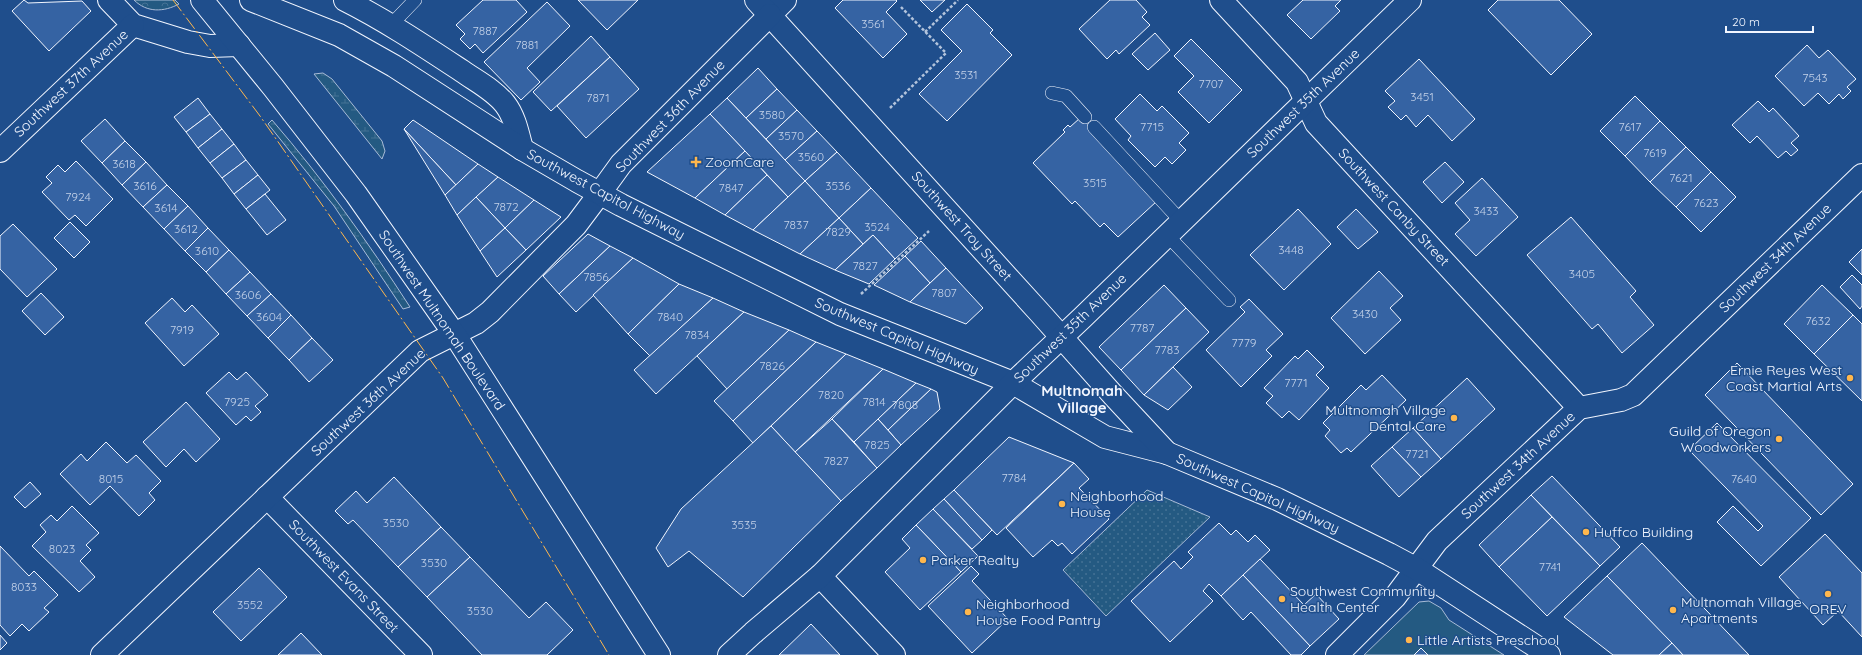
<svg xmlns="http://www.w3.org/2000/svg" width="1862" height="655" viewBox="0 0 1862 655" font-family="Quicksand,sans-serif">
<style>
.forest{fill:url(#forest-crowns);stroke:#a8bbd7}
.wetland{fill:url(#wetland-marsh);stroke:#a8bbd7}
.park{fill:#245a82;stroke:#a8bbd7}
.garden{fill:url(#garden-dots);stroke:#a8bbd7}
.building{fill:#3563a3;stroke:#f2f6ff}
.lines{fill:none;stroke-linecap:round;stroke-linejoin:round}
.service-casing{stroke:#f2f6ff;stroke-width:14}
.minor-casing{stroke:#f2f6ff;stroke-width:24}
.tertiary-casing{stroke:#f2f6ff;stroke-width:24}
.secondary-casing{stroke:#f2f6ff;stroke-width:24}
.path{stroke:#b3c4dc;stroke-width:2.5;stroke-dasharray:3 2;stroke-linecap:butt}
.service{stroke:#1f4e8c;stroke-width:13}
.minor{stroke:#1f4e8c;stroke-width:22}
.tertiary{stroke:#1f4e8c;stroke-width:22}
.secondary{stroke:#1f4e8c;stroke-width:22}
.power{stroke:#ffb74d;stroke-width:1;stroke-dasharray:14 3 2 3;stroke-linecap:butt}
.poi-dot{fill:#ffb74d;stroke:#1f4e8c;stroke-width:1.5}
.labels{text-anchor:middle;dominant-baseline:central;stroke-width:3;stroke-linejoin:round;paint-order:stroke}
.number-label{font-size:12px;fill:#c3d1e8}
.street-label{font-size:14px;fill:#f2f6ff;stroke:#1f4e8c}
.poi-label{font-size:14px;fill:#f2f6ff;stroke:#1f4e8c;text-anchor:start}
.neighbourhood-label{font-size:15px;font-weight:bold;fill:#f2f6ff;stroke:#1f4e8c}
</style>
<defs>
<pattern id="forest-crowns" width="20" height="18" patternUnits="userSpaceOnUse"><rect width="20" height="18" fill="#245a82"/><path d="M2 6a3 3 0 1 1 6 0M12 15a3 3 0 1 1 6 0" fill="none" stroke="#447295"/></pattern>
<pattern id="wetland-marsh" width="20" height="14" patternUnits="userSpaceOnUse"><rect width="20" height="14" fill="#245a82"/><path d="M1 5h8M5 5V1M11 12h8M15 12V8" fill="none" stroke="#447295"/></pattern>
<pattern id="garden-dots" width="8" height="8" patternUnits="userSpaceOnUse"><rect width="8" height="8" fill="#245a82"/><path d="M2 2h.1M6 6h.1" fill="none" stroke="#447295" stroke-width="1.8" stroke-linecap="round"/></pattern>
</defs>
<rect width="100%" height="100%" fill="#1f4e8c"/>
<path class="forest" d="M134,0H175L179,4C164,12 147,13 134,0Z"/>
<g class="wetland">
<polygon points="323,73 332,79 382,141 385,151 382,159 314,74"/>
<path d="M272,120C323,179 368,242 410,307L403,309L334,206L268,124Z"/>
</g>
<polygon class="park" points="1429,601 1441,608 1449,620 1504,655 1364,655 1419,602"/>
<polygon class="garden" points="1147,490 1210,517 1106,616 1063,570"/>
<g class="building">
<polygon points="24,0 28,3 82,1 91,11 49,51 12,11"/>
<polygon points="483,0 516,0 527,12 483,53 475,44 470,49 460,39 465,34 456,25"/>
<polygon points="578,0 638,0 607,30"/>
<polygon points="843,0 896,0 897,1 886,12 907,34 883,58 835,8"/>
<polygon points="920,0 945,0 932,12"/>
<polygon points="1110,0 1136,0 1147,12 1142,17 1150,25 1119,54 1116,50 1107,59 1079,29"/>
<polygon points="1303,0 1341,0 1335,6 1340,11 1311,39 1287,15"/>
<polygon points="1498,0 1559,0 1592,34 1551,75 1488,10"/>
<polygon points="547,2 570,26 527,68 540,82 521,100 484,62"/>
<polygon points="967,4 993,30 990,33 1012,55 947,121 919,94 962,51 941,30"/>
<polygon points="1155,33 1170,50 1148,70 1132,54"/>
<polygon points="591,36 610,57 551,111 533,92"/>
<polygon points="1191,39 1242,90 1209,123 1178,92 1194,76 1174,56"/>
<polygon points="1807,45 1819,58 1828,50 1856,79 1847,87 1851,91 1843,99 1839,94 1829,104 1818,93 1804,106 1775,76"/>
<polygon points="610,57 639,89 586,138 557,106"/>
<polygon points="1419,59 1475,119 1452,141 1428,115 1416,127 1406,115 1401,120 1388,107 1395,101 1385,91"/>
<polygon points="758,68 777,89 746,118 727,98"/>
<polygon points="777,89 797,110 766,139 746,118"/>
<polygon points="1140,94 1157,111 1162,106 1189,133 1179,143 1186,150 1172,164 1165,157 1155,167 1128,140 1131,136 1115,119"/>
<polygon points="1635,96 1660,121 1625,156 1600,131"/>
<polygon points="198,98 210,114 186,132 174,117"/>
<polygon points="727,98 805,181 788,197 710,114"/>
<polygon points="1758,101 1769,112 1773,108 1799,136 1791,143 1798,150 1791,156 1786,151 1778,158 1757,136 1750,143 1732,125"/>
<polygon points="797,110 817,131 785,160 766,139"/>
<polygon points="210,114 222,129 198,148 186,132"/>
<polygon points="710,114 745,151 695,198 647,172"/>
<polygon points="1086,116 1157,201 1118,237 1104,223 1100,227 1075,201 1072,204 1033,163 1065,132 1063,130 1068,125 1070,127 1080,118"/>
<polygon points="105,119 125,141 102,163 81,141"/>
<polygon points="413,120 478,164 456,185 404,129"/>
<polygon points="1660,121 1686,147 1650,182 1625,156"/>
<polygon points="222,129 234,144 210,163 198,148"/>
<polygon points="404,129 456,185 445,195"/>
<polygon points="817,131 837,152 805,181 785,160"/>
<polygon points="125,141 146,162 122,185 102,163"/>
<polygon points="234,144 246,160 222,178 210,163"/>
<polygon points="1686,147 1711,172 1676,207 1650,182"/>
<polygon points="745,151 767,175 725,215 695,198"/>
<polygon points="837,152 871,188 839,218 805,181"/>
<polygon points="246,160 258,175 234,194 222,178"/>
<polygon points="76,161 113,199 86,226 75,215 69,220 42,192 52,183 46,177 58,165 65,172"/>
<polygon points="146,162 167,185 143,207 122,185"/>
<polygon points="1445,162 1464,182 1442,203 1423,182"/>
<polygon points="478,164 498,177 457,215 445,195"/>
<polygon points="1711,172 1736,197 1701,232 1676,207"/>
<polygon points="258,175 270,190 246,209 234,194"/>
<polygon points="767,175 788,197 753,230 725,215"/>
<polygon points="498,177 534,200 505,228 476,197"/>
<polygon points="1482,178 1518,217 1476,256 1455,234 1470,220 1455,203"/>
<polygon points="805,181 839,218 800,254 753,230"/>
<polygon points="167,185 188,206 164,229 143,207"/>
<polygon points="871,188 918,238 895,259 873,235 863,244 839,218"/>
<polygon points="265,194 286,220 267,235 246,209"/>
<polygon points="476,197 505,228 480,251 457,215"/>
<polygon points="534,200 561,217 526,250 505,228"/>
<polygon points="188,206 208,228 185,251 164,229"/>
<polygon points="1298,209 1331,244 1284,290 1250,255"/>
<polygon points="1356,209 1378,232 1358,249 1337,227"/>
<polygon points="1571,217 1636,291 1630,297 1654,325 1622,353 1598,324 1592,329 1527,255"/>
<polygon points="839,218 863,244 835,270 800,254"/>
<polygon points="70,222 90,242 74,258 54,238"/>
<polygon points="13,224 57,269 27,297 0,269 0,236"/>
<polygon points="208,228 229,250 206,272 185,251"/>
<polygon points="505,228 526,250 497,277 480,251"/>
<polygon points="588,234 610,246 559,294 543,276"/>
<polygon points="873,235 895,259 869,284 835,270"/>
<polygon points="921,241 946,268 930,283 905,256"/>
<polygon points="610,246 633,258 576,312 559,294"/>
<polygon points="1862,249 1862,275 1849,262"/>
<polygon points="229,250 250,272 226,294 206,272"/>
<polygon points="905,256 930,283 910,302 874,285"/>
<polygon points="633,258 679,284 628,334 593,295"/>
<polygon points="946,268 983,308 966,324 910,302"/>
<polygon points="1379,271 1403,296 1390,308 1401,320 1365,354 1331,318"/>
<polygon points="250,272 271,294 247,316 226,294"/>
<polygon points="1852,275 1862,285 1862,306 1860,309 1840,287"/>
<polygon points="679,284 713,298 650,356 628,334"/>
<polygon points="1164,285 1186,308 1121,370 1099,347"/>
<polygon points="1822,285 1853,315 1814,354 1784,324"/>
<polygon points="41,293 64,317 45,335 22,311"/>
<polygon points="271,294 291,315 268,338 247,316"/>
<polygon points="172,298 185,312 192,305 219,334 184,366 145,323"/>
<polygon points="713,298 744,312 656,394 634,370"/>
<polygon points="1249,299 1283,334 1266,350 1272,356 1241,387 1206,350 1245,312 1240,307"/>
<polygon points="1186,308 1209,332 1144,395 1121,370"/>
<polygon points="744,312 789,330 727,389 697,356"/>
<polygon points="291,315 312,338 289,360 268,338"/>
<polygon points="1853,315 1862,324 1862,401 1814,354"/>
<polygon points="789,330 816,342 733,421 714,401"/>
<polygon points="312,338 333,360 309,382 289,360"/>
<polygon points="816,342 846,354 753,443 733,421"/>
<polygon points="1307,350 1324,367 1316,375 1329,388 1299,420 1289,411 1282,418 1266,403 1273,396 1264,388 1295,356 1298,359"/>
<polygon points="846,354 883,369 795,452 771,426"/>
<polygon points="1737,363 1853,484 1821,515 1705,395"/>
<polygon points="1173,367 1192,387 1168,410 1144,395"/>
<polygon points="883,369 916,383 854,442 832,419"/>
<polygon points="229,372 237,380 246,372 268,395 255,406 261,412 251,421 246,416 236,425 206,393"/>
<polygon points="1382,375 1406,400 1351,452 1347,448 1341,453 1325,436 1330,430 1323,423 1361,385 1366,390"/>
<polygon points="1467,378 1495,409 1441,459 1413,428"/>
<polygon points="916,383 931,389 888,430 878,419"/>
<polygon points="931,389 937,392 940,409 901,445 888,430"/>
<polygon points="186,402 220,439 196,462 184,449 166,467 143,442"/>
<polygon points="832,419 877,468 841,501 795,452"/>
<polygon points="878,419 901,445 877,468 854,442"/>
<polygon points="1717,423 1811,518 1761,566 1717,522 1733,506 1758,531 1763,526 1689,450"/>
<polygon points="771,426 841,501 743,597 689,551 668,567 656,548 681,509"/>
<polygon points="1413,428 1441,459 1421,477 1392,447"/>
<polygon points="1009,437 1074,463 997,535 954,490"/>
<polygon points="106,442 127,463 136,455 161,481 149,493 155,500 139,516 110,486 90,505 60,474 81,454 87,461"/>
<polygon points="1392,447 1421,477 1399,497 1371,466"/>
<polygon points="1074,463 1089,479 1079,488 1109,519 1072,554 1062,543 1058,546 1052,540 1033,557 1006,528"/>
<polygon points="1552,476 1620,547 1600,566 1531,495"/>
<polygon points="394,477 441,527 398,567 353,520 348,524 335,511 356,491 367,503"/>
<polygon points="30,482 41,494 25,508 14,497"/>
<polygon points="954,490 992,530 982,540 944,499"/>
<polygon points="1531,495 1552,517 1499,567 1479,545"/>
<polygon points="944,499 982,540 972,549 933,509"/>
<polygon points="72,506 99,533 86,545 91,550 80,561 95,577 79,592 32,546 46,532 40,525 51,515 57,521"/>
<polygon points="933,509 978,556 961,572 916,525"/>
<polygon points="1552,517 1600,566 1547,616 1499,567"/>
<polygon points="1219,523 1231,535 1236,530 1248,542 1255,535 1270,550 1221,596 1209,584 1203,591 1213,601 1170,642 1131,601 1174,561 1181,569 1193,557 1188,552"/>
<polygon points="916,525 961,572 920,610 885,572 910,548 902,539"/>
<polygon points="441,527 470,557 427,597 398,567"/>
<polygon points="1825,534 1862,573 1862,637 1838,611 1823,625 1779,577"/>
<polygon points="1642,543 1749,655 1683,655 1607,576"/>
<polygon points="0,546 29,576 34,571 58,595 44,608 49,612 29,631 22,624 10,636 0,625"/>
<polygon points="470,557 529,618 546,602 573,630 547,655 482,655 427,597"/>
<polygon points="1260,559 1304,605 1316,594 1339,619 1310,646 1243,575"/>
<polygon points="971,566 979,574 972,581 1008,619 972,653 928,606"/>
<polygon points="259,568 287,597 241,641 213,612"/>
<polygon points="1243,575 1310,646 1301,655 1291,655 1251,612 1243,620 1221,596"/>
<polygon points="1607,576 1672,643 1659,655 1613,655 1564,617"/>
<polygon points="811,624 840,655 779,655"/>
<polygon points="301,633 322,655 278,655"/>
<polygon points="0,635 7,643 0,650"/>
<polygon points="1672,643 1683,655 1659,655"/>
<polygon points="1421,648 1428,655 1414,655"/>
</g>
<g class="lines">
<defs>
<g id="service">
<polyline points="390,26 415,0"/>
<polyline points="1052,93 1066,96 1085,117"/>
<polyline points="1094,127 1181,221"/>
<polyline points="1167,235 1229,300"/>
</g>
<g id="minor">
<polyline points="109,0 133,25 188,42 210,46 239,45"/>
<path d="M345,0C385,20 424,46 462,71C476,81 494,90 505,104C515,117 518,134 522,149"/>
<polyline points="1221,0 1297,82 1316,123 1579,408"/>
<polyline points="770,15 785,0"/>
<polyline points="0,151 133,25"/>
<polyline points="267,497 421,655"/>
<polyline points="820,576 894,655"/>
<polyline points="102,655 420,351 476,323 490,312 576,225 600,193"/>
<polyline points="1337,655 1395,597 1437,541 1579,408 1621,400 1633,395 1862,175"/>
</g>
<g id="tertiary">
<polyline points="251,0 339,35 394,66 522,149 577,181 621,205 840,314 1013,383 1105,437 1167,453 1277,499 1389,554 1417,569 1549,655"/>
<polyline points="756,0 1040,313 1113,395 1167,453"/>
<polyline points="600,193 621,164 770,15"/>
<polyline points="729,655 753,633 820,576 1013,383 1082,318 1410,0"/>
</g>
<polyline id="secondary" points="202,0 273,87 356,194 455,335 659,655"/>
</defs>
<use href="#service" class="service-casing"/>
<use href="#minor" class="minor-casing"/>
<use href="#tertiary" class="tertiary-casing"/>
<use href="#secondary" class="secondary-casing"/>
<g class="path">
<polyline points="925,32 958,0"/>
<polyline points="890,108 946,53 901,7"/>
<polyline points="861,294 929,231"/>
</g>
<use href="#service" class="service"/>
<use href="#minor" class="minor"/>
<use href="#tertiary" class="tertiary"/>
<use href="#secondary" class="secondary"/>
<polyline class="power" points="173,0 260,116 443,378 609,655"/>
</g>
<g class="poi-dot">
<path d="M694 156h4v4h4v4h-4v4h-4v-4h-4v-4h4z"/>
<circle cx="1850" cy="378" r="4"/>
<circle cx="1454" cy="418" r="4"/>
<circle cx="1779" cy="439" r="4"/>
<circle cx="1062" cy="504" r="4"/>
<circle cx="1586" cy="532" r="4"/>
<circle cx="923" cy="560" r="4"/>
<circle cx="1828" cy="594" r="4"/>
<circle cx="1282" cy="599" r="4"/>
<circle cx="1673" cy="610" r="4"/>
<circle cx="968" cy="612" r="4"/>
<circle cx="1409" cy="640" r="4"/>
</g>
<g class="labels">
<g class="number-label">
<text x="873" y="23">3561</text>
<text x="485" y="30">7887</text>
<text x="527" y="44">7881</text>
<text x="966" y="74">3531</text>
<text x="1815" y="77">7543</text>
<text x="1211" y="83">7707</text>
<text x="1422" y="96">3451</text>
<text x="598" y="97">7871</text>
<text x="772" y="114">3580</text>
<text x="1152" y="126">7715</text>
<text x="1630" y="126">7617</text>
<text x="791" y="135">3570</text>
<text x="1655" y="152">7619</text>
<text x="811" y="156">3560</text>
<text x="124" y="163">3618</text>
<text x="1681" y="177">7621</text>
<text x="1095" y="182">3515</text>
<text x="145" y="185">3616</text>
<text x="838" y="185">3536</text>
<text x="731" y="187">7847</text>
<text x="78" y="196">7924</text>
<text x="1706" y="202">7623</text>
<text x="506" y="206">7872</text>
<text x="166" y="207">3614</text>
<text x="1486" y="210">3433</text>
<text x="796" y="224">7837</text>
<text x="877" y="226">3524</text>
<text x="186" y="228">3612</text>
<text x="838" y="231">7829</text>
<text x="1291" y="249">3448</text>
<text x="207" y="250">3610</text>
<text x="865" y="265">7827</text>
<text x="1582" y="273">3405</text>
<text x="596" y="276">7856</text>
<text x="944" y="292">7807</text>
<text x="248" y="294">3606</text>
<text x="1365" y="313">3430</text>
<text x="269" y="316">3604</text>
<text x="670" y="316">7840</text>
<text x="1818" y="320">7632</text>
<text x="1142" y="327">7787</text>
<text x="182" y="329">7919</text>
<text x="697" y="334">7834</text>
<text x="1244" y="342">7779</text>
<text x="1167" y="349">7783</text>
<text x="772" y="365">7826</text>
<text x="1296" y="382">7771</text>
<text x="831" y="394">7820</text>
<text x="237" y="401">7925</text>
<text x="874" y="401">7814</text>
<text x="905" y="404">7808</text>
<text x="877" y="444">7825</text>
<text x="1417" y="453">7721</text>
<text x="836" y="460">7827</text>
<text x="1014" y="477">7784</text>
<text x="111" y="478">8015</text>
<text x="1744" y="478">7640</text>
<text x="396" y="522">3530</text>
<text x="744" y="524">3535</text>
<text x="62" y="548">8023</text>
<text x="434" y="562">3530</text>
<text x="1550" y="566">7741</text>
<text x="24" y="586">8033</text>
<text x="250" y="604">3552</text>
<text x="480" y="610">3530</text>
</g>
<g class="street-label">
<text transform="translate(71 83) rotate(-43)">Southwest 37th Avenue</text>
<text transform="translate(1303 103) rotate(-44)">Southwest 35th Avenue</text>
<text transform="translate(670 116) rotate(-46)">Southwest 36th Avenue</text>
<text transform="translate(606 194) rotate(28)">Southwest Capitol Highway</text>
<text transform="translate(1394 207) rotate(47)">Southwest Canby Street</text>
<text transform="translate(962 226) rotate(48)">Southwest Troy Street</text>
<text transform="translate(1775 258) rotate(-44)">Southwest 34th Avenue</text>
<text transform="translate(442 320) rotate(56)">Southwest Multnomah Boulevard</text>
<text transform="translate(1070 328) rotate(-44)">Southwest 35th Avenue</text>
<text transform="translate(897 336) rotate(23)">Southwest Capitol Highway</text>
<text transform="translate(368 402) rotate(-43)">Southwest 36th Avenue</text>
<text transform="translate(1518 465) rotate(-43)">Southwest 34th Avenue</text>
<text transform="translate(1258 493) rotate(24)">Southwest Capitol Highway</text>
<text transform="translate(344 576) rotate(46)">Southwest Evans Street</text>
</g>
<g class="poi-label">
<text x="705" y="162">ZoomCare</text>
<text x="1842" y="370" text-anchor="end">Ernie Reyes West<tspan x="1842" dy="16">Coast Martial Arts</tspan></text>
<text x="1446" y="410" text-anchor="end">Multnomah Village<tspan x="1446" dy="16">Dental Care</tspan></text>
<text x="1771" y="431" text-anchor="end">Guild of Oregon<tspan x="1771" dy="16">Woodworkers</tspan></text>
<text x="1070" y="496">Neighborhood<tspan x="1070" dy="16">House</tspan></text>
<text x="1594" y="532">Huffco Building</text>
<text x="931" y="560">Parker Realty</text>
<text x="1290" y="591">Southwest Community<tspan x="1290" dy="16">Health Center</tspan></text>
<text x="1681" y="602">Multnomah Village<tspan x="1681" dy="16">Apartments</tspan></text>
<text x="976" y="604">Neighborhood<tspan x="976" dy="16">House Food Pantry</tspan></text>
<text x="1828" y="609" text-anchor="middle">OREV</text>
<text x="1417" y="640">Little Artists Preschool</text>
</g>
<g class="neighbourhood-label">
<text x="1082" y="390">Multnomah<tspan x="1082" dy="17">Village</tspan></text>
</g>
</g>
<path d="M1726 26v6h87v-6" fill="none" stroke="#f2f6ff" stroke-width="2"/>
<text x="1732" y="26" font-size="12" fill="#f2f6ff" stroke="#1f4e8c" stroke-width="3" paint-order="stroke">20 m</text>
</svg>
